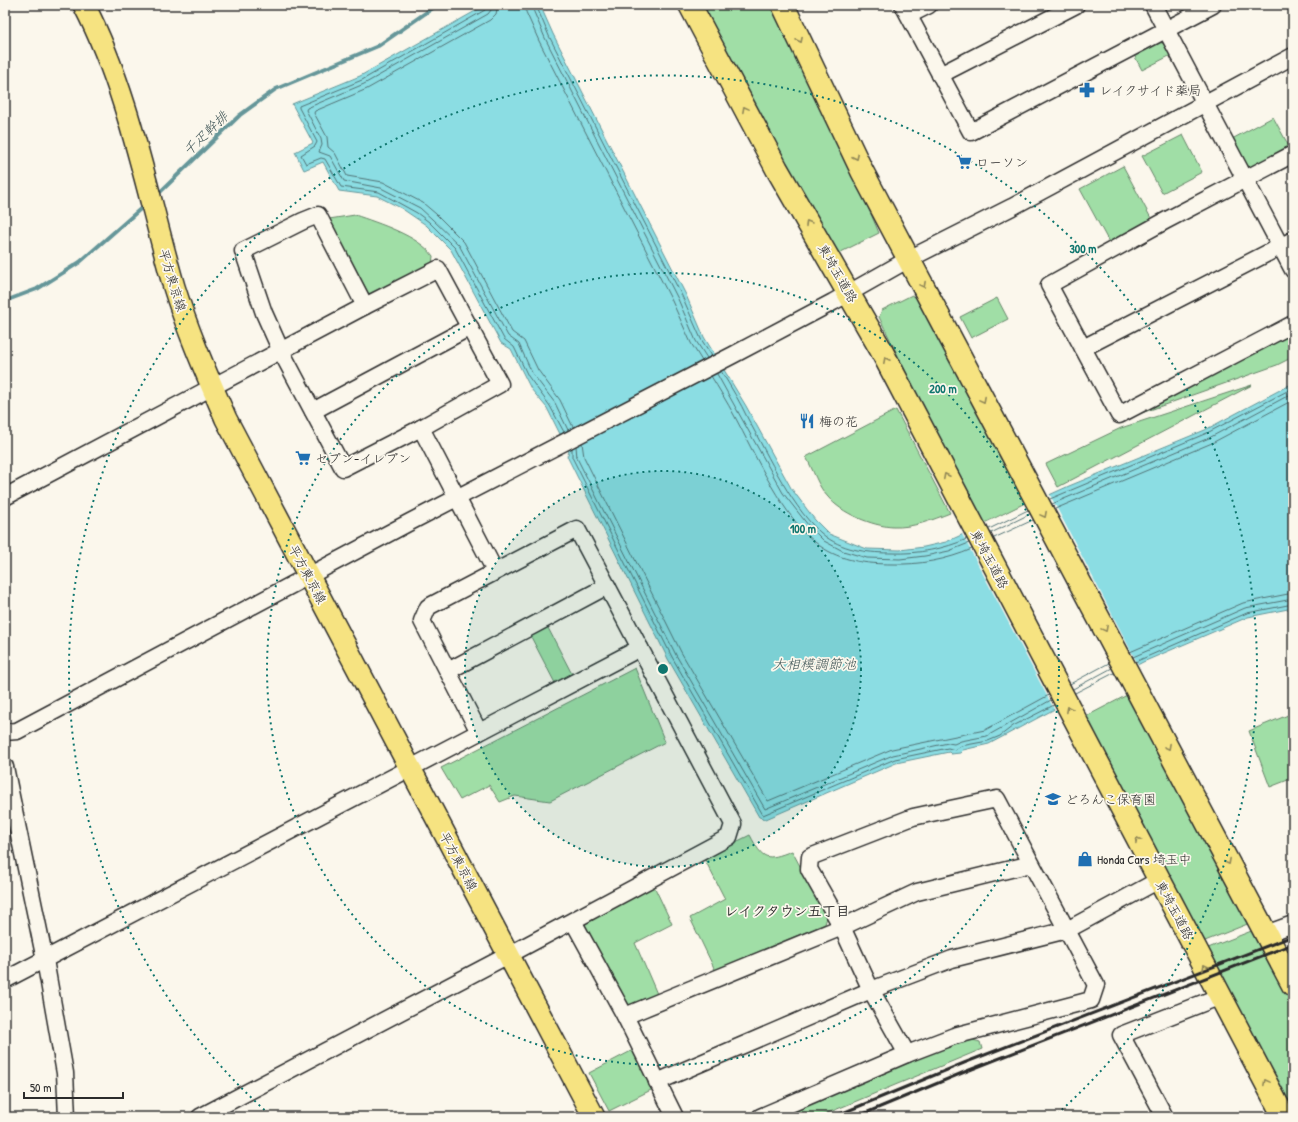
<svg xmlns="http://www.w3.org/2000/svg" width="1298" height="1122" viewBox="0 0 1298 1122" font-family="'Patrick Hand','Klee One',sans-serif">
<style>
.green{fill:#a0dea6;stroke:#668468}
.water{fill:#8bdde3;stroke:#659699}
.pier{fill:#fbf7ec}
.lines{fill:none;stroke-linecap:round;stroke-linejoin:round}
.shore{stroke:#517275;stroke-width:1}
.stream{stroke:#659699;stroke-width:4}
.minor-casing{stroke:#2b2b2b;stroke-width:19}
.major-casing{stroke:#2b2b2b;stroke-width:24}
.highway-casing{stroke:#2b2b2b;stroke-width:25}
.minor{stroke:#fbf7ec;stroke-width:16}
.major{stroke:#f6e381;stroke-width:21}
.highway{stroke:#f6e381;stroke-width:22}
.rail{stroke:#2b2b2b;stroke-width:3}
.oneway{stroke:#908756}
.ring{fill:none;stroke:#0f766e;stroke-width:2;stroke-dasharray:2 4}
.labels{text-anchor:middle;dominant-baseline:central;stroke-width:3.5;stroke-linejoin:round;paint-order:stroke}
.poi-label{font-size:13px;fill:#2b2b2b;stroke:#fbf7ec;text-anchor:start}
.street-label{font-size:13px;fill:#2b2b2b;stroke:#fbf7ec}
.water-label{font-size:14px;font-style:italic;fill:#435859;stroke:#fbf7ec}
.neighbourhood-label{font-size:14px;font-weight:bold;fill:#2b2b2b;stroke:#fbf7ec}
.centre{fill:#0f766e;stroke:#fbf7ec;stroke-width:2}
.ring-label{font-size:12px;text-anchor:middle;font-weight:bold;fill:#0f766e;stroke:#fbf7ec;stroke-width:3.5;stroke-linejoin:round;paint-order:stroke}
</style>
<rect width="100%" height="100%" fill="#fbf7ec"/>
<filter id="ink" filterUnits="userSpaceOnUse"><feTurbulence type="fractalNoise" baseFrequency=".025" numOctaves="2"/><feDisplacementMap in="SourceGraphic" scale="8" xChannelSelector="R" yChannelSelector="G"/><feConvolveMatrix kernelMatrix="1 2 1 2 8 2 1 2 1" color-interpolation-filters="sRGB"/></filter>
<g filter="url(#ink)">
<g class="green">
<polygon points="703,5 770,5 855,176 879,233 839,253 816,221"/>
<polygon points="1159,42 1168,45 1173,54 1142,70 1134,55"/>
<polygon points="1273,117 1290,148 1253,168 1246,165 1232,139"/>
<polygon points="1183,135 1202,172 1162,193 1142,156"/>
<polygon points="1123,166 1153,222 1110,244 1080,189"/>
<path d="M355,215C378,223 419,236 433,256L432,265L369,294L329,219Z"/>
<polygon points="912,295 922,302 1029,501 981,525 879,317 882,310"/>
<polygon points="997,298 1008,319 971,338 960,317"/>
<polygon points="1293,330 1293,357 1277,365 1133,416"/>
<polygon points="1252,385 1058,487 1046,464 1121,428"/>
<path d="M896,410L950,513C932,520 913,528 893,527C872,526 841,513 828,497C818,487 813,469 806,457Z"/>
<polygon points="546,624 573,676 556,685 529,633"/>
<polygon points="635,668 665,742 550,801 515,796 500,802 489,785 460,800 441,768"/>
<polygon points="1131,693 1250,923 1200,943 1083,718"/>
<polygon points="1293,713 1293,778 1270,787 1249,731"/>
<path d="M750,835C763,860 766,861 792,851L827,917L825,924L715,970L690,918L725,899L704,858Z"/>
<polygon points="654,886 672,924 635,943 657,994 629,1005 623,1002 584,928 587,921"/>
<polygon points="1254,930 1293,1004 1293,1117 1203,950"/>
<polygon points="973,1040 980,1042 982,1049 818,1117 775,1117 955,1042"/>
<polygon points="635,1049 655,1088 609,1111 589,1073"/>
</g>
<polygon class="water" points="486,5 540,5 553,34 686,295 704,337 746,406 791,488 815,520 829,534 867,549 900,550 924,547 946,542 1069,486 1205,430 1293,383 1293,608 1248,617 1143,662 989,744 963,750 960,753 951,754 949,752 896,763 766,819 759,817 668,659 567,456 569,452 547,408 531,389 511,349 501,343 451,250 426,225 401,208 377,196 339,191 323,162 304,170 295,152 313,143 292,104 360,76"/>
<polygon class="pier" points="1049,493 1139,666 1055,711 962,534"/>
<g class="lines">
<g class="shore">
<polyline points="487,5 485,10 362,80 299,106 299,108 317,142 315,146 301,155 306,164 321,158 325,159 341,187 379,192 417,213 429,222 455,248 504,339 514,347 528,376 550,406 564,432"/>
<polyline points="492,5 491,10 488,14 364,84 307,108 306,110 321,139 322,145 319,152 330,156 344,181 381,188 420,208 432,219 459,245 508,336 519,344 532,373 555,403 568,430"/>
<polyline points="498,5 496,14 490,20 367,89 315,111 314,113 327,137 328,147 335,153 347,176 383,182 423,203 436,214 464,242 512,332 524,341 538,370 560,400 573,427"/>
<polyline points="525,5 526,12 539,41 672,301 691,343 702,361"/>
<polyline points="531,5 545,38 678,299 696,341 707,358"/>
<polyline points="536,5 549,36 682,296 701,339 712,356"/>
<path d="M721,371C731,387 740,402 748,419C768,455 793,512 826,537C846,551 870,553 893,553C918,554 944,549 967,539"/>
<polyline points="717,374 783,493 808,525 824,541 843,551 867,558 900,559 925,556 949,551 969,543"/>
<path d="M711,376C719,389 727,402 734,415C756,456 783,519 820,546C841,561 867,564 892,564C919,565 947,560 972,549"/>
<polyline points="582,443 584,457 681,652 768,801 892,749 985,730 1049,695"/>
<polyline points="576,446 577,458 676,655 765,809 893,755 948,743 954,744 961,741 987,736 1051,700"/>
<polyline points="572,448 572,457 672,657 763,815 895,759 948,748 955,750 961,746 988,741 1000,736 1013,726 1054,705"/>
<polyline points="1050,499 1207,433 1293,388"/>
<polyline points="1052,504 1209,438 1293,393"/>
<polyline points="1055,509 1212,443 1293,400"/>
<polyline points="989,529 1028,510"/>
<polyline points="991,533 1030,514"/>
<polyline points="994,538 1033,520"/>
<polyline points="1130,652 1243,603 1293,593"/>
<polyline points="1133,657 1245,608 1293,599"/>
<polyline points="1135,662 1247,613 1293,604"/>
<polyline points="1070,684 1109,663"/>
<polyline points="1073,689 1112,668"/>
<polyline points="1075,693 1114,673"/>
</g>
<g class="stream">
<polyline points="156,196 240,115 276,89 378,46 437,5"/>
<polyline points="5,301 37,289 80,262 146,204"/>
</g>
<defs>
<g id="minor">
<polyline points="903,5 971,132 1213,5"/>
<polyline points="1153,5 1293,270"/>
<polyline points="909,15 929,5"/>
<polyline points="940,75 1076,5"/>
<polyline points="1293,154 1165,221 1049,285 1119,415 1293,324"/>
<polyline points="365,306 318,215 303,221 243,251 264,313 281,351 343,468 421,428"/>
<polyline points="1083,348 1293,240"/>
<polyline points="313,411 470,327"/>
<polyline points="5,497 365,306 438,269 500,384 421,428 495,571"/>
<polyline points="448,671 607,586"/>
<polyline points="5,732 17,731 410,522 733,355 833,302 909,259 1012,207 1293,56"/>
<polyline points="5,767 45,960 65,1073 67,1117"/>
<polygon points="997,799 1096,985 1091,1000 954,1036 907,1054 871,990 842,927 809,869 810,857 913,817"/>
<polyline points="573,921 625,1016 675,1117"/>
<polyline points="1266,934 1293,924"/>
<polyline points="5,980 640,648"/>
<polyline points="625,1016 842,927 917,892 1031,864"/>
<polyline points="657,1082 871,990 952,959 1067,930 1159,880"/>
<polyline points="200,1117 518,950 729,837 733,824 577,529 428,607 422,621 479,732"/>
<polyline points="760,1117 907,1054"/>
<polyline points="1165,1117 1121,1035 1221,996"/>
</g>
<path id="major" d="M84,5C129,92 147,193 174,287C188,332 207,375 226,419L594,1117"/>
<g id="highway">
<polyline points="690,5 777,169 880,348 1284,1117"/>
<polyline points="783,5 862,171 1293,985"/>
</g>
</defs>
<use href="#minor" class="minor-casing"/>
<use href="#major" class="major-casing"/>
<use href="#highway" class="highway-casing"/>
<use href="#minor" class="minor"/>
<use href="#major" class="major"/>
<use href="#highway" class="highway"/>
<g class="rail">
<polyline points="833,1117 964,1063 1293,936"/>
<polyline points="856,1117 967,1071 1293,944"/>
</g>
</g>
<defs><path id="oneway-chevron" d="M-2-3.5L2.5 0L-2 3.5" fill="none" stroke-width="1.6" stroke-linecap="round" stroke-linejoin="round"/></defs>
<g class="oneway">
<use href="#oneway-chevron" transform="translate(800 40) rotate(64)"/>
<use href="#oneway-chevron" transform="translate(745 109) rotate(-118)"/>
<use href="#oneway-chevron" transform="translate(856 157) rotate(65)"/>
<use href="#oneway-chevron" transform="translate(808 223) rotate(-120)"/>
<use href="#oneway-chevron" transform="translate(923 285) rotate(62)"/>
<use href="#oneway-chevron" transform="translate(886 360) rotate(-117)"/>
<use href="#oneway-chevron" transform="translate(983 400) rotate(62)"/>
<use href="#oneway-chevron" transform="translate(946 476) rotate(-117)"/>
<use href="#oneway-chevron" transform="translate(1044 515) rotate(62)"/>
<use href="#oneway-chevron" transform="translate(1105 629) rotate(62)"/>
<use href="#oneway-chevron" transform="translate(1069 709) rotate(-118)"/>
<use href="#oneway-chevron" transform="translate(1168 747) rotate(62)"/>
<use href="#oneway-chevron" transform="translate(1138 840) rotate(-118)"/>
<use href="#oneway-chevron" transform="translate(1228 862) rotate(62)"/>
<use href="#oneway-chevron" transform="translate(1205 967) rotate(-118)"/>
<use href="#oneway-chevron" transform="translate(1266 1082) rotate(-118)"/>
</g>
</g>
<circle cx="663" cy="669" r="198" fill="#0f766e" fill-opacity=".12"/>
<g class="ring">
<circle cx="663" cy="669" r="198"/>
<circle cx="663" cy="669" r="396"/>
<path d="M269 1114A594 594 0 1 1 1057 1114"/>
</g>
<defs>
<symbol id="pharmacy-bare" viewBox="-9 -9 18 18"><path d="M-2-6h4v4h4v4h-4v4h-4v-4h-4v-4h4Z" fill="#1f6fb2" stroke="#fbf7ec" stroke-width="2.5" paint-order="stroke"/></symbol>
<symbol id="supermarket-bare" viewBox="-9 -9 18 18"><path d="M-6-5.5h2.5l.6 2H6L4.5 2H-2.5L-4.4-4H-6ZM-1.5 3.2a1.3 1.3 0 1 0 .1 0ZM3 3.2a1.3 1.3 0 1 0 .1 0Z" fill="#1f6fb2" stroke="#fbf7ec" stroke-width="2.5" paint-order="stroke"/></symbol>
<symbol id="restaurant-bare" viewBox="-9 -9 18 18"><path d="M-5-6h1v4h1v-4h1v4h1v-4h1v5L-1.5 .5V6h-2V.5L-5-1ZM5-6V6H3V1.5H1.5Q1.5-4 5-6Z" fill="#1f6fb2" stroke="#fbf7ec" stroke-width="2.5" paint-order="stroke"/></symbol>
<symbol id="school-bare" viewBox="-9 -9 18 18"><path d="M0-5L7-2L0 1L-7-2ZM-4 1L0 2.5L4 1V4Q0 6-4 4Z" fill="#1f6fb2" stroke="#fbf7ec" stroke-width="2.5" paint-order="stroke"/></symbol>
<symbol id="shop-bare" viewBox="-9 -9 18 18"><path d="M-5-2.5h2.3a2.7 3.5 0 0 1 5.4 0H5L5.5 6h-11ZM-1.5-2.5h3a1.5 2.3 0 0 0-3 0Z" fill="#1f6fb2" stroke="#fbf7ec" stroke-width="2.5" paint-order="stroke"/></symbol>
</defs>
<g fill-rule="evenodd">
<use href="#pharmacy-bare" x="1076" y="79" width="22" height="22"/>
<use href="#supermarket-bare" x="953" y="151" width="22" height="22"/>
<use href="#restaurant-bare" x="796" y="410" width="22" height="22"/>
<use href="#supermarket-bare" x="292" y="447" width="22" height="22"/>
<use href="#school-bare" x="1042" y="788" width="22" height="22"/>
<use href="#shop-bare" x="1074" y="848" width="22" height="22"/>
</g>
<g class="labels">
<g class="poi-label">
<text x="1099" y="90">レイクサイド薬局</text>
<text x="976" y="162">ローソン</text>
<text x="819" y="421">梅の花</text>
<text x="315" y="458">セブン-イレブン</text>
<text x="1065" y="799">どろんこ保育園</text>
<text x="1097" y="859">Honda Cars 埼玉中</text>
</g>
<g class="street-label">
<text transform="translate(838 273) rotate(60)">東埼玉道路</text>
<text transform="translate(173 280) rotate(73)">平方東京線</text>
<text transform="translate(990 559) rotate(62)">東埼玉道路</text>
<text transform="translate(308 574) rotate(62)">平方東京線</text>
<text transform="translate(459 861) rotate(62)">平方東京線</text>
<text transform="translate(1175 910) rotate(62)">東埼玉道路</text>
</g>
<g class="water-label">
<text transform="translate(205 133) rotate(-44)">千疋幹排</text>
<text x="814" y="663">大相模調節池</text>
</g>
<g class="neighbourhood-label">
<text x="787" y="910">レイクタウン五丁目</text>
</g>
</g>
<circle cx="663" cy="669" r="6" class="centre"/>
<g class="ring-label">
<text x="1083" y="253">300 m</text>
<text x="943" y="393">200 m</text>
<text x="803" y="533">100 m</text>
</g>
<rect width="1298" height="1122" fill="none" stroke="#fbf7ec" stroke-width="20"/>
<rect x="10" y="10" width="1278" height="1102" fill="none" stroke="#2b2b2b" stroke-width="1.5" filter="url(#ink)"/>
<path d="M24 1092v6h99v-6" fill="none" stroke="#2b2b2b" stroke-width="2"/>
<text x="30" y="1092" font-size="12" fill="#2b2b2b" stroke="#fbf7ec" stroke-width="3" paint-order="stroke">50 m</text>
</svg>
